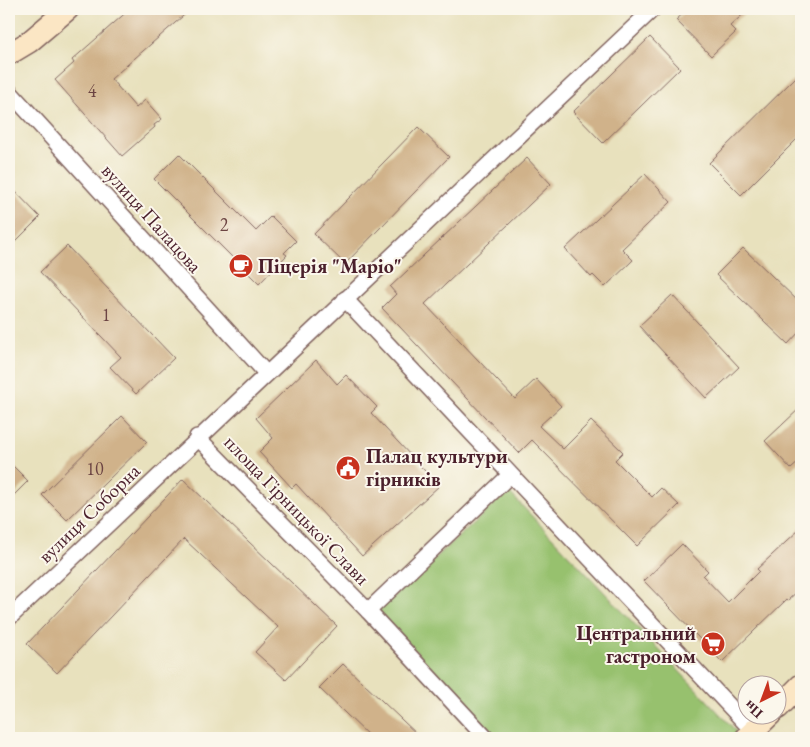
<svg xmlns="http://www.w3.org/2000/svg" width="810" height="747" viewBox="0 0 810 747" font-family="'EB Garamond',serif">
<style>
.green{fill:#97c16e;stroke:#70704c}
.building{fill:#d0b28a}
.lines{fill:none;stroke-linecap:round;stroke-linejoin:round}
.street-casing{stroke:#81635e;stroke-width:18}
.secondary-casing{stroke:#81635e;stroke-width:24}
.street{stroke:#fff;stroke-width:15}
.secondary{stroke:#fbe6c4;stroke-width:21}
.labels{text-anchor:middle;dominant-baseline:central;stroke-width:4;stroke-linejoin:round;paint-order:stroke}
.number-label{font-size:18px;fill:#6c4443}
.street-label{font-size:20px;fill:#4a1f2b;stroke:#fbf7ec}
.poi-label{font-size:20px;font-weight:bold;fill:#4a1f2b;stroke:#fbf7ec;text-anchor:start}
</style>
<rect width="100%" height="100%" fill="#fbf7ec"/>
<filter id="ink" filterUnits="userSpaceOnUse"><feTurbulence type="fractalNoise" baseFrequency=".02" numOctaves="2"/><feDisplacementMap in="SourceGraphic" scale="10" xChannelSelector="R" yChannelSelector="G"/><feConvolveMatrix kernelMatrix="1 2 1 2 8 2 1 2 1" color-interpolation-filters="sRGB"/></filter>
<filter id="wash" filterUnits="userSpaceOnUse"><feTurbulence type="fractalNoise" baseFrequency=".0096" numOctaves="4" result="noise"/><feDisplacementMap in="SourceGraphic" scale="20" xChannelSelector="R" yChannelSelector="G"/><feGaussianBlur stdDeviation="1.12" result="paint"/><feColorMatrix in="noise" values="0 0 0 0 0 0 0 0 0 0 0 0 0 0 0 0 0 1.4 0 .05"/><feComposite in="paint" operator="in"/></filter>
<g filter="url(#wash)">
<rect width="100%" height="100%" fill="#e8e1bd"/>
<polygon class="green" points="508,491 739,734 734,738 497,738 378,611"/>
<g id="blocks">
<g class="building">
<polygon points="130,9 191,9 111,79 136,108 145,100 162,119 154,125 155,127 122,156 55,80 74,63 72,60"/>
<polygon points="688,9 749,9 730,26 736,32 711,56 676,20"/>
<polygon points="650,37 680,68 603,143 573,112"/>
<polygon points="801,72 801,135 741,195 709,163"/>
<polygon points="418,127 449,157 345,264 314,234"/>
<polygon points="179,154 256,231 271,216 296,241 284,253 287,255 259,284 154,179"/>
<polygon points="527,158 551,184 425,304 515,399 536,379 561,406 539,426 563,449 591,421 623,452 615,460 652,497 661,488 679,505 637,546 532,440 519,453 382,308 396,294 390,287"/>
<polygon points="645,174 671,202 622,249 633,260 605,287 593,275 591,277 565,249"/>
<polygon points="9,185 40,217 9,248"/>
<polygon points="67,246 174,358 136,394 110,367 121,357 40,272"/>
<polygon points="743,248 801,304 801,330 788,344 716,275"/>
<polygon points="672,295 739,367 706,398 639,326"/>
<polygon points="316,360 337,384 346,375 377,407 371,413 439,486 362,556 296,484 292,488 259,452 273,438 256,418"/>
<polygon points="801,407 801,460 791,469 765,441"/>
<polygon points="122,416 147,442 67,520 42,495"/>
<polygon points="9,462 28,481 9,500"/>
<polygon points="183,479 337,626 286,680 255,652 278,627 184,539 57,673 27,644"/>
<polygon points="801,528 801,588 787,601 786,600 722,662 644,581 682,544 708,571 703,576 728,602 759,571 757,569"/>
<polygon points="343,664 421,738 371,738 319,688"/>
</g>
</g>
</g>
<g filter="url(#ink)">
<use href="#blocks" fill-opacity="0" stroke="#81635e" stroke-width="1"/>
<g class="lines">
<defs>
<g id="street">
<polyline points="9,91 266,373"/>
<polyline points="345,299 753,731"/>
<polyline points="197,437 368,611 486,738"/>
<polyline points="368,611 510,475"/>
<polyline points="9,618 653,9"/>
</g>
<g id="secondary">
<polyline points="9,54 29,42 68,9"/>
<polyline points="778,708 801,685"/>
<polyline points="746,738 771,714"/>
</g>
</defs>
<use href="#street" class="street-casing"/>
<use href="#secondary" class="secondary-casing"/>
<use href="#street" class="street"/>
<use href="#secondary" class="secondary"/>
</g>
</g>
<defs>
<symbol id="cafe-disc" viewBox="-11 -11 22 22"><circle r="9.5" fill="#c8321e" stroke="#fbf7ec"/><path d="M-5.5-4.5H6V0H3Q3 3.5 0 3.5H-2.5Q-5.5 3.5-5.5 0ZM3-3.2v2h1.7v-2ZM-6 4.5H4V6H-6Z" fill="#fff"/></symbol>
<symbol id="civic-disc" viewBox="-11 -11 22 22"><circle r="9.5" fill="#c8321e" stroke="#fbf7ec"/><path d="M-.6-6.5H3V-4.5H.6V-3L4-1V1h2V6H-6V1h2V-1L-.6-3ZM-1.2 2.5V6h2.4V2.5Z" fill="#fff"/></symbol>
<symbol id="supermarket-disc" viewBox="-11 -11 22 22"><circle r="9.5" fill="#c8321e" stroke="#fbf7ec"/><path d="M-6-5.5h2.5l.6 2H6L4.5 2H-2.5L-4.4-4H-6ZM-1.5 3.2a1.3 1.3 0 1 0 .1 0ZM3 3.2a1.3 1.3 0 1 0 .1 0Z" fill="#fff"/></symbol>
</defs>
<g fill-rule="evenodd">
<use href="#cafe-disc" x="227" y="252" width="28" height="28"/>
<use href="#civic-disc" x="334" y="454" width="28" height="28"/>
<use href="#supermarket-disc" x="699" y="630" width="28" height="28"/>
</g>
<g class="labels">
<g class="number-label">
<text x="92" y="90">4</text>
<text x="224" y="224">2</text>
<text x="106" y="314">1</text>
<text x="95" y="468">10</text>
</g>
<g class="street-label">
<text transform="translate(152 218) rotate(48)">вулиця Палацова</text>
<text transform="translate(297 510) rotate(46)">площа Гірницької Слави</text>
<text transform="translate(89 513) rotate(-44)">вулиця Соборна</text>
</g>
<g class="poi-label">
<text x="258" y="266">Піцерія "Маріо"</text>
<text x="366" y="456">Палац культури<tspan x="366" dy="23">гірників</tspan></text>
<text x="696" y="633" text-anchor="end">Центральний<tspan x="696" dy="23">гастроном</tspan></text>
</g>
</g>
<rect width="810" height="747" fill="none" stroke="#fbf7ec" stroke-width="30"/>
<g transform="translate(762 700) rotate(222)"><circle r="24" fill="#fbf7ec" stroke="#b4a19f"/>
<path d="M0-4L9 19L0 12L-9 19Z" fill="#c8321e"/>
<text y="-8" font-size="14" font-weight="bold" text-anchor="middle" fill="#4a1f2b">Пн</text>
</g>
</svg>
